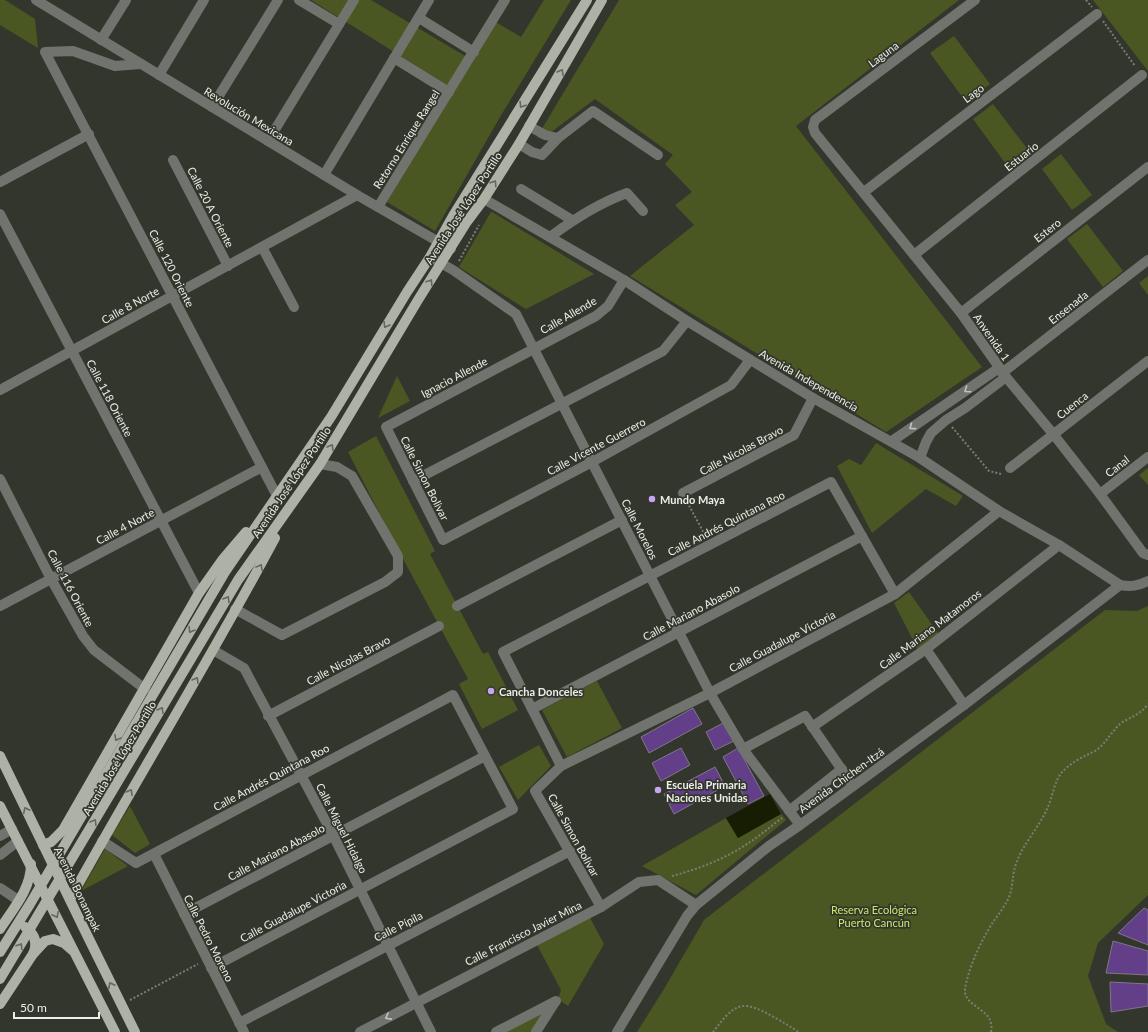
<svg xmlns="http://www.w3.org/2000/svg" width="1148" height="1032" viewBox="0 0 1148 1032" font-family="Lato,sans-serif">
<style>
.green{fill:#4b5722}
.water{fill:#171d02}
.building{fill:#633e89;stroke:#7e7984}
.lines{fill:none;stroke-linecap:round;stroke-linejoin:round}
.path{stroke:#7b7d75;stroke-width:2;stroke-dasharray:2 2;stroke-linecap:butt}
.minor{stroke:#71736e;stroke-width:10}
.major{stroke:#adb1a6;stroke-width:10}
.oneway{stroke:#64675d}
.oneway2{stroke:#c1c3bd}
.poi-dot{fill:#c7a6ef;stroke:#33362c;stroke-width:1.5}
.labels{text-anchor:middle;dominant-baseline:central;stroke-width:3.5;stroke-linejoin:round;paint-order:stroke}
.street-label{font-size:11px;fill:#eceee7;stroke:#33362c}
.poi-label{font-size:11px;font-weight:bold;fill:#eceee7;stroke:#33362c;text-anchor:start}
.park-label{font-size:11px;fill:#c9e76c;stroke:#33362c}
</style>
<rect width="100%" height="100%" fill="#33362c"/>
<g class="green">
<polygon points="0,0 5,0 35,19 38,48 0,25"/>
<polygon points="311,0 371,0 470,59 494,21 521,37 544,0 571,0 500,117 435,231 387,202 455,90"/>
<polygon points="619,0 959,0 796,126 982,367 886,432 630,276 694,225 675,205 692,192 665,164 673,155 595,99 542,139 537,137"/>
<polygon points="1093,0 1148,0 1148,71"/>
<polygon points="954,36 990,84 966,102 930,53"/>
<polygon points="993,104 1029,151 1008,167 973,119"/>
<polygon points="1061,154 1092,195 1072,210 1042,169"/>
<polygon points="491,212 492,212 594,274 526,309 459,267"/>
<polygon points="1087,224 1123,271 1103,287 1067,239"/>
<polygon points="1148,276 1148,295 1139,283"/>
<polygon points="397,376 410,401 378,418"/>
<polygon points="376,436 435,551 430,554 483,654 488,652 518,710 482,729 459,684 468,679 402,557 348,452"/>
<polygon points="876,443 963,496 956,506 926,489 872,533 837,466 849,459 861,465"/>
<polygon points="1148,468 1148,485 1139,475"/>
<polygon points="909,592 940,636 918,650 894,603"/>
<polygon points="1148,606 1148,895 1098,943 1088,976 1106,1024 1118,1032 637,1032 664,989 704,920 1105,610 1137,611"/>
<polygon points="597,681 622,728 567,757 542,710"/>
<polygon points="539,745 551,766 518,800 499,767"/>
<polygon points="130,806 150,844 135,853 112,835"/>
<polygon points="781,814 786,820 696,895 642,866 726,818 738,838"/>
<polygon points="105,849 128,866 81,891"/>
<polygon points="589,916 604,944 568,1006 558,999 561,990 537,945"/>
<polygon points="550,1005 533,1032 502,1032"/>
</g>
<polygon class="water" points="770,794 781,814 738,838 726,818"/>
<g class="building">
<polygon points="693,708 702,724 649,753 641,737"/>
<polygon points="727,721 736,740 715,750 706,732"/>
<polygon points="681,748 690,765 661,781 652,763"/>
<polygon points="738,748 764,796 748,804 723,757"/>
<polygon points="715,767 725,786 674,814 664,794"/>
<polygon points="1144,908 1148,910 1148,945 1118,933"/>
<polygon points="1113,941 1148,951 1148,975 1106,973"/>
<polygon points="1110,982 1148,984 1148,1006 1111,1012"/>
</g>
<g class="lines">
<g class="path">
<polyline points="1086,0 1092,7"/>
<polyline points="1103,21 1135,66"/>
<polyline points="459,261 479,225"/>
<polyline points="952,427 989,471 1001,474"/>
<polyline points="687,502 706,537"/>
<path d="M672,876C699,869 727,858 750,842C761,835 771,826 782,818"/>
<polyline points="130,1000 198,964"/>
<path d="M713,1032C720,1023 731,1007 743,1006C756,1004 787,1025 799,1032"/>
<path d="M991,1032C996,1008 963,1008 965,989C969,966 981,941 993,922C999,914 1005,906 1009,897C1013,888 1012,877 1015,867C1021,846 1038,829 1047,809C1053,797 1054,780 1063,771C1070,764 1080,758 1089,754C1092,752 1096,751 1099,748C1107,741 1113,730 1121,723C1131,717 1141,714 1148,704"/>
</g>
<g class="minor">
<polyline points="36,0 357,195 451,249"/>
<polyline points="299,0 339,24"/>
<polyline points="975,0 815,120 813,127 815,133 961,313 1006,377 1054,435 1100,494 1143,553 1148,555"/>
<polyline points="419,18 474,52"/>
<polyline points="101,40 126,0"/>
<polyline points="394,58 449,92"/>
<polyline points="141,64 115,66 73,51 45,52 277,496"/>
<polyline points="159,75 204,0"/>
<polyline points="212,107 278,0"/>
<polyline points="529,126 545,135 558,138"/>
<polyline points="268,141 354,0"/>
<polyline points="519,144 532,152 542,155 558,138 593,111 658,155"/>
<polyline points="173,160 228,266"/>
<polyline points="324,175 429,0"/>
<polyline points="0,182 89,134"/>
<polyline points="521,189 572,220"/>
<polyline points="864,192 1097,14"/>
<path d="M484,199L624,280L687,321L813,398L920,458L999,511L1059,545L1120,585C1131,587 1138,586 1148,581"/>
<polyline points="378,207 505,0"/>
<polyline points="0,214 199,593"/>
<path d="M550,237C574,219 599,203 627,193L643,211"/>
<polyline points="262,247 294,307"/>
<polyline points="914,255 1142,75"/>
<polyline points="430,257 453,270 516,314 710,693 743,749 800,825"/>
<polyline points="624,280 608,306 596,316 386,427 443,540 592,462 731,385 750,360"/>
<polyline points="961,313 1148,167"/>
<polyline points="1002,373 1148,260"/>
<polyline points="0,390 357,195"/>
<polyline points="892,441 999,368"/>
<polyline points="920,458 926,442 931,433 946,420 965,408 1006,377"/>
<polyline points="1010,468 1148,361"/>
<polyline points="0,479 51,579 83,636 94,650 145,689"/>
<polyline points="413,481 663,351 687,321"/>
<polyline points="683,493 794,435 813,398"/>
<polyline points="1100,494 1148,457"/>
<polyline points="0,606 262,467"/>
<polyline points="457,606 622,520"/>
<polyline points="235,609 282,635 385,582 398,572 398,556 352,476 337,467 320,464"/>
<polyline points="926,649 964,705"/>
<polyline points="213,650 244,668 333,835 431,1032"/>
<polyline points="532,709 862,536"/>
<polyline points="268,716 439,626"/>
<polyline points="812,727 926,649 1059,545"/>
<polyline points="743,749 805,716 853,786"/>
<polyline points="561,766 503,652 831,482 895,594"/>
<polyline points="789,811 842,769"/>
<polyline points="0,836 12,829"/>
<polyline points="102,841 136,863 453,695 513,809 211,968"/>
<polyline points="154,854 244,1032"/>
<polyline points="0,855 18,841"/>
<polyline points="0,888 18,900"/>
<polyline points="601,907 535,791 561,766 710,693 895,594 999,511"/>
<polyline points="184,914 485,756"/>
<polyline points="239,1023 570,851"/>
<polyline points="360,1032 601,907 639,882 658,880 696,905"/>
<polyline points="496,1032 556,1001"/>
<polyline points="536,1032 555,1002"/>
<polyline points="617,1032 687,916 696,905 769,846 800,825 964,705 1120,585"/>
</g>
<g class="major">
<polyline points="0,756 88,937 135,1032"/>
<polyline points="0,806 115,1032"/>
<polyline points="43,845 51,842 63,830 199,593 223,559 246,532"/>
<path d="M70,899C137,778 210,660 275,538"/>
<path d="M25,927C35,934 38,943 33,954"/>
<path d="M0,929C13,909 31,889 31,864"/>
<polyline points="0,952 30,904 225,572 331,417 407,292 430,257 453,216 587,0"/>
<polyline points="0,979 238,580 320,464 418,300 466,223 484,199 519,144 602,0"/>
<polyline points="0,1004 33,954 45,941 53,939 64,943 72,950"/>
</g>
</g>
<defs><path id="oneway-chevron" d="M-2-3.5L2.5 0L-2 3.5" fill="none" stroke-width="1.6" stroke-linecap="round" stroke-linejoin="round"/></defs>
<g class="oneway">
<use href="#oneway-chevron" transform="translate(561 72) rotate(-60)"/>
<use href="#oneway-chevron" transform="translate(522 105) rotate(122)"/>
<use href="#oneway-chevron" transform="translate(494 183) rotate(-57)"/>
<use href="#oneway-chevron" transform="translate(430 282) rotate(-57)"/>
<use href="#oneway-chevron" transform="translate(386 325) rotate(121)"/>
<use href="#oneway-chevron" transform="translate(331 447) rotate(-59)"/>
<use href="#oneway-chevron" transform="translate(260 567) rotate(-62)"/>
<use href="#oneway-chevron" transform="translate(227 599) rotate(-59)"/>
<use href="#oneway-chevron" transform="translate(191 630) rotate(121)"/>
<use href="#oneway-chevron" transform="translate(196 680) rotate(-60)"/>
<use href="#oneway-chevron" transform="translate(161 710) rotate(-59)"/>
<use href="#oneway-chevron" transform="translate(117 738) rotate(120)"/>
<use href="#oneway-chevron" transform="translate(130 792) rotate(-60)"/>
<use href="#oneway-chevron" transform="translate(26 810) rotate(-116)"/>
<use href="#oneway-chevron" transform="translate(94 822) rotate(-59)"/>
<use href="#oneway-chevron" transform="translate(56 915) rotate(63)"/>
<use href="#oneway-chevron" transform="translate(20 946) rotate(-58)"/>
<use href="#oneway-chevron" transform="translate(111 985) rotate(-117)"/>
</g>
<g class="oneway2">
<use href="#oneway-chevron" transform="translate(967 390) rotate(145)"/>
<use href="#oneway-chevron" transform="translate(912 427) rotate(144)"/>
<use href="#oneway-chevron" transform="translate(388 1017) rotate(152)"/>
</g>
<g class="poi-dot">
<circle cx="652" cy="499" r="4"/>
<circle cx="491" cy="691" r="4"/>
<circle cx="658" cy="790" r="4"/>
</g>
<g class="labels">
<g class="street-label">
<text transform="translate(883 54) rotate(-37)">Laguna</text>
<text transform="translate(973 93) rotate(-37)">Lago</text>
<text transform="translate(249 116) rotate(31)">Revolución Mexicana</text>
<text transform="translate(406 139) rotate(-58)">Retorno Enrique Rangel</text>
<text transform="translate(1021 156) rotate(-38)">Estuario</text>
<text transform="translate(211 207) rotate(63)">Calle 20 A Oriente</text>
<text transform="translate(463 208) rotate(-57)">Avenida José López Portillo</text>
<text transform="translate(1047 230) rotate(-38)">Estero</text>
<text transform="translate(172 268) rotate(63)">Calle 120 Oriente</text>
<text transform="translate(130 305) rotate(-29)">Calle 8 Norte</text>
<text transform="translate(1068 307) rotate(-38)">Ensenada</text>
<text transform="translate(568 315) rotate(-30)">Calle Allende</text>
<text transform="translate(992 337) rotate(55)">Anvenida 1</text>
<text transform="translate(454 377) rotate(-28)">Ignacio Allende</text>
<text transform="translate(809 380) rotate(30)">Avenida Independencia</text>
<text transform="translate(110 398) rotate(62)">Calle 118 Oriente</text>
<text transform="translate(1072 405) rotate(-38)">Cuenca</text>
<text transform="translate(596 446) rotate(-28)">Calle Vicente Guerrero</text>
<text transform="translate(741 450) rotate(-28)">Calle Nicolas Bravo</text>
<text transform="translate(1117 466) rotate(-38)">Canal</text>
<text transform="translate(425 478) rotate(63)">Calle Simon Bolivar</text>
<text transform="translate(291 482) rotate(-56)">Avenida José López Portillo</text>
<text transform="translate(726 523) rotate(-27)">Calle Andrés Quintana Roo</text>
<text transform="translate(125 526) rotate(-28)">Calle 4 Norte</text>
<text transform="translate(640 529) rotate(63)">Calle Morelos</text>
<text transform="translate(71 588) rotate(62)">Calle 116 Oriente</text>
<text transform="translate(691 612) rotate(-28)">Calle Mariano Abasolo</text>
<text transform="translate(930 629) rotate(-37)">Calle Mariano Matamoros</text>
<text transform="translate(782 641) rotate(-28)">Calle Guadalupe Victoria</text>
<text transform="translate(348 660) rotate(-28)">Calle Nicolas Bravo</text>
<text transform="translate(119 758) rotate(-59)">Avenida José López Portillo</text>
<text transform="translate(271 777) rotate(-28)">Calle Andrés Quintana Roo</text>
<text transform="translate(841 780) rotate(-36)">Avenida Chichen-Itzá</text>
<text transform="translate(342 828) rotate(63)">Calle Miguel Hidalgo</text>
<text transform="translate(574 835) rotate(61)">Calle Simon Bolivar</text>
<text transform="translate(276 852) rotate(-28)">Calle Mariano Abasolo</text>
<text transform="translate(78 889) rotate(64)">Avenida Bonampak</text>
<text transform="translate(293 911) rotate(-28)">Calle Guadalupe Victoria</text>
<text transform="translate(398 926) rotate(-27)">Calle Pípila</text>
<text transform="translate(523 933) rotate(-27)">Calle Francisco Javier Mina</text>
<text transform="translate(209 938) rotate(63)">Calle Pedro Moreno</text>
</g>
<g class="poi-label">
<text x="660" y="499">Mundo Maya</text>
<text x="499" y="691">Cancha Donceles</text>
<text x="666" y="784">Escuela Primaria<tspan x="666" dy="13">Naciones Unidas</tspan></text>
</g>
<g class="park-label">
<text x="874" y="909">Reserva Ecológica<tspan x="874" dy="13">Puerto Cancún</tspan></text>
</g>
</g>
<path d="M14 1012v6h85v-6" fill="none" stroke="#eceee7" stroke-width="2"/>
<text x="20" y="1012" font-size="12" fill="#eceee7" stroke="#33362c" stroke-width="3" paint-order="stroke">50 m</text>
</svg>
